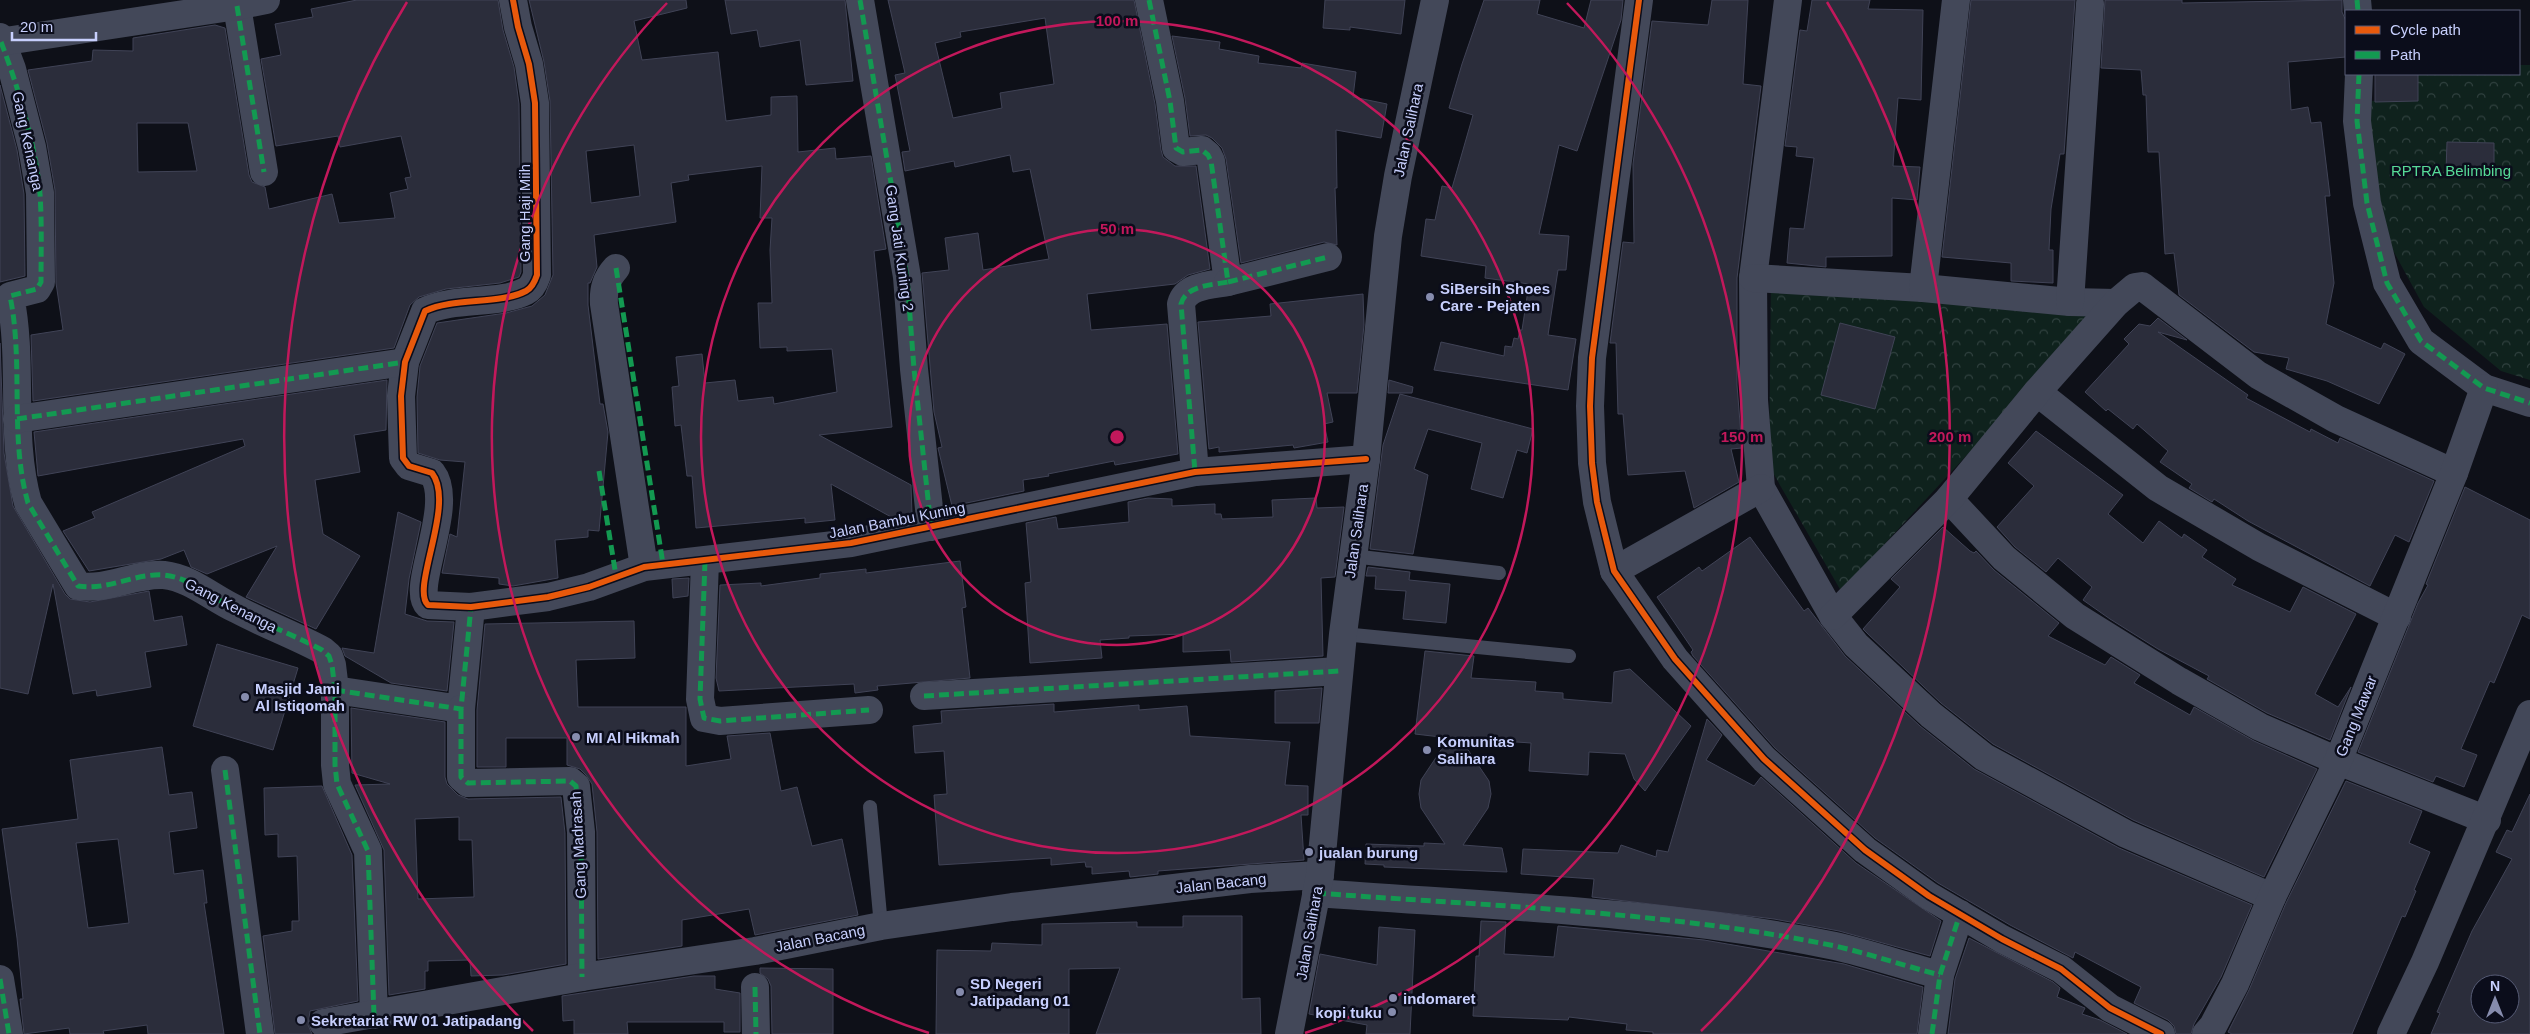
<svg xmlns="http://www.w3.org/2000/svg" width="2530" height="1034" viewBox="0 0 2530 1034" font-family="Arial,sans-serif">
<style>
.park{fill:url(#park-crowns)}
.building{fill:#2b2d3b;stroke:#404356;fill-rule:evenodd}
.lines{fill:none;stroke-linecap:round;stroke-linejoin:round}
.service{stroke:#434859;stroke-width:14}
.minor{stroke:#434859;stroke-width:28}
.tertiary{stroke:#434859;stroke-width:28}
.quiet{stroke:#139951;stroke-width:5;stroke-dasharray:10 5;stroke-linecap:butt}
.cycleway-casing{stroke:#0b0d1b;stroke-width:9}
.cycleway{stroke:#e8590c;stroke-width:6}
.ring{fill:none;stroke:#c2185b;stroke-width:2.5}
.poi-dot{fill:#868cad;stroke:#0b0d1b;stroke-width:2}
.labels{text-anchor:middle;dominant-baseline:central;stroke-width:5;stroke-linejoin:round;paint-order:stroke}
.street-label{font-size:15px;fill:#c7cffd;stroke:#0b0d1b}
.park-label{font-size:15px;fill:#56da97;stroke:#0b0d1b}
.poi-label{font-size:15px;font-weight:bold;fill:#c7cffd;stroke:#0b0d1b;text-anchor:start}
.centre{fill:#c2185b;stroke:#0b0d1b;stroke-width:2.5}
.ring-label{font-size:15px;text-anchor:middle;font-weight:bold;fill:#c2185b;stroke:#0b0d1b;stroke-width:5;stroke-linejoin:round;paint-order:stroke}
</style>
<defs>
<pattern id="park-crowns" width="20" height="18" patternUnits="userSpaceOnUse" patternTransform="scale(1.25)"><rect width="20" height="18" fill="#0f221d"/><path d="M2 6a3 3 0 1 1 6 0M12 15a3 3 0 1 1 6 0" fill="none" stroke="#30413f"/></pattern>
</defs>
<rect width="100%" height="100%" fill="#0e1018"/>
<g class="park">
<polygon points="2519,65 2530,65 2530,380 2501,371 2424,307 2378,223 2369,145 2370,101 2412,99 2412,74 2519,74"/>
<polygon points="1771,278 2103,308 1841,591 1769,466"/>
</g>
<g class="building">
<path d="M357,0H498L503,30L514,67L519,104L521,272L519,277L500,283L446,289L419,297L410,305L394,348L33,401L31,335L63,330L56,283L55,190L47,143L28,70L92,61L93,50L133,51V38L215,25L225,28L249,175L252,182L265,187L269,209L332,194L339,223L395,218L390,193L408,189L405,178L411,177L401,136L340,147L338,136L276,146L261,59L281,55L275,24L313,17L311,9ZM137,123H188L197,171L138,172Z"/>
<path d="M529,0H686L687,8L634,21L642,60L718,52L726,121L771,115V97L797,96L798,152L835,148L836,159L871,156L886,249L874,251L892,427L819,435L911,485L912,514L893,518L831,484L835,520L805,523V518L696,528L692,476H687L681,425L675,426L672,387L679,386L676,357L702,354L705,383L735,380L738,401L773,397L774,404L837,392L832,349L787,351V347L760,348L758,303H772L770,250L772,218H760L762,166L688,175L689,180L671,183L676,222L594,235L597,267L590,283H588V305L600,404H603L608,432L599,531L588,530V537L555,540L558,578L513,586L499,584V578L442,573L450,534L457,537L465,462L440,460L418,453L417,397L420,366L437,323L506,313L532,306L545,295L553,275L550,101L544,62ZM634,145L640,196L591,203L586,151Z"/>
<polygon points="725,0 845,0 853,81 806,85 800,40 760,47 757,30 731,34"/>
<path d="M888,0H1134L1155,104L1161,150L1163,157L1175,166H1196L1210,269L1188,275L1175,284L1087,294L1091,330L1167,324L1178,454L1115,465L1114,461L1048,474L1049,476L1023,480L1024,491L952,506L938,448L942,447L934,412L922,273L949,270L945,238L978,233L983,270L1049,259L1030,169L1013,172L1010,155L955,167L954,161L905,171L902,152L910,151L895,75L905,73ZM1045,18L1054,84L1000,93L1002,108L953,118L935,43L961,37L960,32Z"/>
<polygon points="1325,0 1405,0 1401,34 1350,27 1350,30 1323,28"/>
<polygon points="1484,0 1540,0 1537,14 1584,28 1591,0 1623,0 1621,20 1577,151 1559,145 1539,234 1569,236 1566,270 1558,270 1548,335 1576,339 1568,390 1434,370 1441,342 1504,356 1505,346 1512,347 1514,338 1518,339 1520,330 1522,330 1529,284 1485,278 1486,266 1421,256 1426,219 1435,220 1442,186 1452,188 1473,115 1449,108 1462,64"/>
<polygon points="1712,0 1748,0 1743,84 1761,86 1737,278 1737,385 1742,448 1731,449 1739,482 1694,508 1685,471 1628,475 1623,414 1618,414 1616,343 1610,343 1623,242 1634,243 1633,164 1652,21 1708,25"/>
<polygon points="1812,0 1870,0 1868,9 1923,10 1921,100 1898,98 1893,166 1920,167 1917,200 1892,198 1892,256 1826,257 1826,267 1787,263 1790,228 1804,229 1814,158 1796,156 1797,147 1785,146 1800,30 1807,31"/>
<polygon points="1971,0 2075,0 2064,154 2060,154 2051,209 2049,250 2053,250 2053,283 2011,281 2011,263 1942,257"/>
<polygon points="2105,0 2182,0 2182,3 2342,0 2342,12 2346,21 2346,57 2288,62 2291,110 2308,107 2311,123 2321,122 2330,196 2325,196 2334,283 2326,324 2381,349 2384,343 2405,354 2379,404 2327,381 2286,369 2289,358 2254,352 2179,295 2174,253 2165,254 2159,152 2148,152 2146,95 2143,95 2141,70 2101,68"/>
<polygon points="1172,36 1220,42 1219,49 1259,56 1258,63 1301,68 1302,63 1356,72 1353,97 1387,104 1381,138 1336,130 1337,188 1335,188 1337,245 1324,242 1241,263 1226,159 1222,148 1212,138 1206,135 1190,136 1185,98"/>
<polygon points="2375,74 2418,74 2418,101 2375,102"/>
<polygon points="0,85 17,150 24,194 25,276 0,282"/>
<polygon points="2447,142 2494,143 2494,173 2446,171"/>
<polygon points="1363,294 1364,325 1357,393 1327,393 1333,422 1324,424 1328,442 1294,448 1293,445 1219,452 1219,447 1209,449 1198,322 1271,316 1270,304"/>
<polygon points="2158,318 2187,340 2158,332 2248,395 2246,398 2310,432 2311,429 2338,443 2340,438 2434,481 2409,542 2395,535 2370,586 2248,521 2214,499 2212,502 2189,488 2192,484 2160,462 2168,451 2137,424 2133,429 2108,409 2106,411 2085,392 2129,344 2124,339 2139,324 2150,326"/>
<polygon points="1840,323 1895,337 1875,409 1821,395"/>
<polygon points="0,343 4,453 13,506 65,594 70,599 90,602 149,591 154,621 182,616 187,645 145,652 151,687 97,696 96,690 73,694 53,584 28,694 0,688"/>
<polygon points="387,380 386,430 354,435 360,472 315,480 323,534 360,556 316,629 246,597 277,546 207,574 191,567 184,550 161,559 89,571 63,531 95,518 92,512 245,446 243,439 38,476 34,432"/>
<polygon points="1389,380 1413,387 1412,393 1388,393"/>
<polygon points="1400,394 1533,429 1527,453 1517,450 1503,498 1471,489 1482,443 1428,429 1414,469 1428,475 1413,554 1370,549 1383,445"/>
<polygon points="2036,431 2123,495 2108,514 2143,543 2159,521 2182,538 2184,534 2207,550 2202,557 2236,579 2232,585 2290,612 2303,587 2356,614 2315,694 2338,707 2351,687 2330,740 2267,713 2207,679 2209,676 2158,649 2110,619 2083,600 2092,587 2058,558 2046,572 2015,547 1997,527 2034,486 2008,463"/>
<polygon points="2465,487 2530,520 2530,619 2522,615 2494,683 2490,681 2461,749 2477,755 2464,787 2436,776 2433,782 2358,752 2418,603 2428,585 2426,584"/>
<polygon points="1148,498 1172,499 1172,506 1215,504 1215,514 1221,514 1222,519 1273,517 1272,500 1316,498 1317,508 1344,507 1335,577 1321,578 1323,656 1231,662 1230,650 1183,652 1183,634 1129,636 1129,638 1100,640 1102,658 1030,663 1025,583 1031,582 1026,523 1056,517 1058,529 1129,522 1128,502"/>
<polygon points="398,512 421,522 409,579 405,614 427,621 454,622 447,691 391,683 345,656 342,648 374,653"/>
<polygon points="1943,527 1970,551 1974,553 1976,551 1994,570 2059,623 2048,636 2105,665 2111,657 2140,675 2134,683 2190,715 2194,707 2254,741 2317,769 2264,877 2133,820 1993,744 1941,703 1868,634 1863,629 1900,587 1891,579"/>
<polygon points="1750,537 1804,611 1808,608 1845,656 1920,726 1974,769 2119,848 2252,905 2221,977 2194,1024 2191,1034 2176,1034 2174,1026 2168,1020 2134,1003 2141,987 2075,952 2073,958 2010,925 1938,883 1875,838 1775,748 1693,656 1691,652 1693,650 1657,597 1699,567 1702,571"/>
<polygon points="960,561 966,607 962,608 970,678 877,686 878,690 855,693 854,684 719,691 716,678 720,585 761,583 761,586 820,578 820,574 866,569 866,573"/>
<polygon points="1368,567 1410,572 1409,580 1450,584 1446,623 1403,619 1406,591 1375,589 1376,576 1366,576"/>
<polygon points="689,578 688,596 673,598 672,579"/>
<polygon points="634,621 635,658 576,660 578,707 686,707 686,766 731,759 727,736 770,733 781,791 797,787 812,846 842,839 858,915 755,935 749,909 682,920 682,946 598,959 597,832 592,784 586,775 580,769 567,765 567,738 506,738 506,767 477,767 477,710 485,624"/>
<polygon points="217,644 298,668 273,750 193,726"/>
<polygon points="1425,651 1474,656 1471,678 1536,682 1535,691 1563,693 1563,699 1612,703 1614,672 1630,669 1691,726 1645,791 1634,779 1625,754 1589,752 1588,775 1529,771 1531,743 1460,738 1489,781 1491,794 1488,808 1463,845 1502,848 1507,872 1384,867 1384,865 1365,864 1366,844 1424,846 1424,843 1445,844 1421,808 1419,794 1421,780 1449,738 1415,734"/>
<polygon points="1322,688 1319,723 1275,723 1275,691"/>
<polygon points="1054,704 1054,712 1139,705 1139,710 1187,706 1190,736 1290,742 1285,785 1308,786 1308,815 1301,815 1304,860 1158,871 1158,874 1130,877 1129,871 1092,874 1092,867 1086,867 1085,862 1051,865 1051,858 939,865 934,795 947,794 944,751 915,753 913,726 942,723 941,711"/>
<path d="M351,708L445,722V777L447,784L458,795L468,799L561,797L565,833L566,964L503,975L471,976L470,960L428,961V971H425V989L389,995L384,850L355,785L390,784L352,773ZM459,817V840H472L474,897L418,899L415,819Z"/>
<polygon points="1707,719 1722,735 1706,760 1754,786 1761,777 1856,863 1941,921 1930,956 1839,931 1774,919 1592,897 1594,879 1521,874 1523,849 1618,853 1621,845 1656,857 1657,850 1668,852"/>
<path d="M162,747L169,795L192,792L197,828L169,832L174,874L203,870L207,903H204L224,1034H148L147,1025L103,1031L104,1034H70L69,1028L24,1034L20,999H23L17,938L2,829L78,819L70,760ZM118,839L129,923L88,928L76,843Z"/>
<polygon points="2346,781 2422,811 2409,843 2430,852 2414,890 2416,891 2405,917 2402,916 2352,1034 2232,1034 2228,1032 2249,990 2286,903"/>
<polygon points="322,786 352,855 358,1001 310,1011 308,1025 312,1034 275,1034 263,936 292,931 292,921 299,921 297,856 278,857 278,834 265,835 264,788"/>
<path d="M2530,794V1034H2431L2440,1013L2437,1012L2472,931L2512,859L2496,852L2507,830L2512,832ZM2480,984H2510V1014H2480Z"/>
<polygon points="1183,916 1242,916 1242,999 1260,998 1261,1034 1096,1034 1120,968 1069,969 1069,1034 936,1034 937,950 991,951 992,943 1042,945 1042,924 1137,922 1137,927 1183,927"/>
<polygon points="1481,921 1506,922 1504,954 1554,957 1558,926 1704,940 1844,964 1923,987 1917,1034 1653,1034 1653,1032 1626,1030 1627,1024 1569,1017 1568,1020 1473,1016 1476,956 1479,956"/>
<polygon points="1379,927 1415,930 1410,1034 1366,1034 1367,1025 1309,1014 1320,954 1377,965"/>
<polygon points="1969,938 2053,982 2060,988 2057,997 2085,1008 2082,1014 2100,1020 2127,1034 1948,1034 1955,979"/>
<polygon points="760,968 833,969 833,1034 772,1034 771,986 768,979 760,973"/>
<polygon points="694,976 715,976 715,989 740,993 740,1032 724,1032 724,1022 627,1022 628,1034 574,1034 574,1020 563,1021 562,996"/>
</g>
<g class="lines">
<g class="service">
<polyline points="1352,556 1499,573"/>
<polyline points="1343,634 1569,656"/>
<polyline points="870,807 881,926"/>
</g>
<g class="minor">
<path d="M513,0L518,27L529,64L535,103L537,275C535,281 532,288 526,291C499,305 454,297 425,311L405,362L401,396L403,458L409,466L432,473C456,504 410,589 428,605L471,607L548,597L589,587L644,567L851,543L1195,472L1366,459"/>
<polyline points="860,0 907,277 914,369 931,527"/>
<path d="M1149,0L1170,101L1176,148L1183,152L1202,150L1208,155L1211,161L1228,282C1212,285 1186,285 1181,304L1195,472"/>
<polyline points="1639,0 1592,358 1590,406 1592,463 1597,502 1614,571 1675,659 1764,759 1865,850 1929,896 2002,939 2061,969 2110,1008 2161,1034"/>
<polyline points="1788,0 1753,278 1754,400 1761,488 1833,616 1856,645 1931,715 1984,757 2126,834 2272,897"/>
<polyline points="2357,0 2358,11"/>
<polyline points="237,6 264,172"/>
<path d="M0,37L12,69L32,147L40,193L41,282L37,289L10,296C24,364 9,436 28,503L78,586C107,591 135,573 164,575C191,578 212,598 236,609C264,624 294,635 322,650L329,656L332,665L335,690V765L337,784L368,851L374,1015"/>
<polyline points="0,42 237,6 266,0"/>
<polyline points="2359,74 2357,121 2367,203 2387,283 2421,341 2484,388 2530,403"/>
<path d="M616,268C606,279 603,289 604,304L644,567"/>
<polyline points="1753,278 1923,288 2070,302 2116,303"/>
<polyline points="1228,282 1328,257"/>
<polyline points="1923,288 1956,0"/>
<polyline points="2070,302 2090,4"/>
<polyline points="2037,392 2158,488 2259,547 2397,617"/>
<polyline points="17,419 405,362"/>
<polyline points="1949,499 2004,558 2075,616 2179,681 2260,727 2338,761 2487,820"/>
<polyline points="705,561 700,699 704,718 720,721 869,710"/>
<polyline points="1614,571 1761,488"/>
<polyline points="1833,616 1949,499 2037,392 2116,303 2135,287 2142,286 2147,290 2258,375 2336,419 2454,473"/>
<polyline points="335,690 461,709 471,607"/>
<polyline points="924,696 1339,671"/>
<polyline points="461,709 461,777 468,783 570,781 576,786 581,832 582,977"/>
<polyline points="225,770 260,1034"/>
<path d="M1316,893C1489,906 1665,911 1835,946C1870,954 1905,966 1940,975"/>
<polyline points="0,979 9,1034"/>
<polyline points="755,987 756,1034"/>
<polyline points="323,1023 582,977 755,951 881,926 1012,907 1250,879 1320,875"/>
<polyline points="1932,1034 1940,975 1960,914"/>
<polyline points="2206,1034 2213,1026 2235,984 2272,897 2338,761 2454,473 2484,388"/>
<polyline points="2391,1034 2425,962 2530,714"/>
</g>
<polyline class="tertiary" points="1289,1034 1320,875 1343,634 1366,459 1388,236 1398,176 1435,0"/>
<g class="quiet">
<polyline points="860,0 907,277 914,369 931,527"/>
<path d="M1149,0L1170,101L1176,148L1183,152L1202,150L1208,155L1211,161L1228,282C1212,285 1186,285 1181,304L1195,472"/>
<polyline points="2357,0 2358,11"/>
<polyline points="237,6 264,172"/>
<path d="M1,42C18,86 36,147 40,194C42,223 41,253 41,282L37,289L10,296C24,364 9,436 28,503L78,586C107,591 135,573 164,575C191,578 212,598 236,609C264,624 294,635 322,650L329,656L332,665L335,690V765L337,784L368,851L374,1015"/>
<polyline points="2359,74 2357,121 2367,203 2387,283 2421,341 2484,388 2530,403"/>
<polyline points="616,268 663,564"/>
<polyline points="1228,282 1328,257"/>
<polyline points="17,419 405,362"/>
<polyline points="599,471 616,576"/>
<polyline points="705,561 700,699 704,718 720,721 869,710"/>
<polyline points="335,690 461,709 471,607"/>
<polyline points="924,696 1339,671"/>
<polyline points="461,709 461,777 468,783 570,781 576,786 581,832 582,977"/>
<polyline points="225,770 260,1034"/>
<path d="M1316,893C1489,906 1665,911 1835,946C1870,954 1905,966 1940,975"/>
<polyline points="0,979 9,1034"/>
<polyline points="755,987 756,1034"/>
<polyline points="1932,1034 1940,975 1960,914"/>
</g>
<defs>
<g id="cycleway">
<path d="M513,0L518,27L529,64L535,103L537,275C535,281 532,288 526,291C499,305 454,297 425,311L405,362L401,396L403,458L409,466L432,473C456,504 410,589 428,605L471,607L548,597L589,587L644,567L851,543L1195,472L1366,459"/>
<polyline points="1639,0 1592,358 1590,406 1592,463 1597,502 1614,571 1675,659 1764,759 1865,850 1929,896 2002,939 2061,969 2110,1008 2161,1034"/>
</g>
</defs>
<use href="#cycleway" class="cycleway-casing"/>
<use href="#cycleway" class="cycleway"/>
</g>
<g class="ring">
<circle cx="1117" cy="437" r="208"/>
<circle cx="1117" cy="437" r="416"/>
<path d="M929 1033A625 625 0 0 1 667 3M1567 3A625 625 0 0 1 1305 1033"/>
<path d="M533 1031A833 833 0 0 1 407 2M1827 2A833 833 0 0 1 1701 1031"/>
</g>
<g class="poi-dot">
<circle cx="1430" cy="297" r="5"/>
<circle cx="245" cy="697" r="5"/>
<circle cx="576" cy="737" r="5"/>
<circle cx="1427" cy="750" r="5"/>
<circle cx="1309" cy="852" r="5"/>
<circle cx="960" cy="992" r="5"/>
<circle cx="1393" cy="998" r="5"/>
<circle cx="1392" cy="1012" r="5"/>
<circle cx="301" cy="1020" r="5"/>
</g>
<g class="labels">
<g class="street-label">
<text transform="translate(1408 130) rotate(-78)">Jalan Salihara</text>
<text transform="translate(28 141) rotate(78)">Gang Kenanga</text>
<text transform="translate(524 213) rotate(-90)">Gang Haji Miih</text>
<text transform="translate(900 248) rotate(82)">Gang Jati Kuning 2</text>
<text transform="translate(897 520) rotate(-11)">Jalan Bambu Kuning</text>
<text transform="translate(1356 531) rotate(-82)">Jalan Salihara</text>
<text transform="translate(231 605) rotate(27)">Gang Kenanga</text>
<text transform="translate(2356 716) rotate(-68)">Gang Mawar</text>
<text transform="translate(578 845) rotate(-93)">Gang Madrasah</text>
<text transform="translate(1221 883) rotate(-6)">Jalan Bacang</text>
<text transform="translate(1309 933) rotate(-80)">Jalan Salihara</text>
<text transform="translate(820 938) rotate(-11)">Jalan Bacang</text>
</g>
<g class="park-label">
<text x="2451" y="170">RPTRA Belimbing</text>
</g>
<g class="poi-label">
<text x="1440" y="288">SiBersih Shoes<tspan x="1440" dy="17">Care - Pejaten</tspan></text>
<text x="255" y="688">Masjid Jami<tspan x="255" dy="17">Al Istiqomah</tspan></text>
<text x="586" y="737">MI Al Hikmah</text>
<text x="1437" y="741">Komunitas<tspan x="1437" dy="17">Salihara</tspan></text>
<text x="1319" y="852">jualan burung</text>
<text x="970" y="983">SD Negeri<tspan x="970" dy="17">Jatipadang 01</tspan></text>
<text x="1403" y="998">indomaret</text>
<text x="1382" y="1012" text-anchor="end">kopi tuku</text>
<text x="311" y="1020">Sekretariat RW 01 Jatipadang</text>
</g>
</g>
<circle cx="1117" cy="437" r="8" class="centre"/>
<g class="ring-label">
<text x="1117" y="26">100 m</text>
<text x="1117" y="234">50 m</text>
<text x="1742" y="442">150 m</text>
<text x="1950" y="442">200 m</text>
</g>
<rect x="2345" y="10" width="175" height="65" fill="#0b0d1b" stroke="#565b75"/>
<rect x="2355" y="26" width="25" height="8" fill="#e8590c" stroke="#565b75"/>
<text x="2390" y="35" font-size="15" fill="#c7cffd">Cycle path</text>
<rect x="2355" y="51" width="25" height="8" fill="#139951" stroke="#565b75"/>
<text x="2390" y="60" font-size="15" fill="#c7cffd">Path</text>
<g transform="translate(2495 999)"><circle r="24" fill="#0b0d1b" stroke="#565b75"/>
<path d="M0-4L9 19L0 12L-9 19Z" fill="#868cad"/>
<text y="-8" font-size="14" font-weight="bold" text-anchor="middle" fill="#c7cffd">N</text>
</g>
<path d="M12 32v8h84v-8" fill="none" stroke="#c7cffd" stroke-width="2.5"/>
<text x="20" y="32" font-size="15" fill="#c7cffd" stroke="#0b0d1b" stroke-width="4" paint-order="stroke">20 m</text>
</svg>
